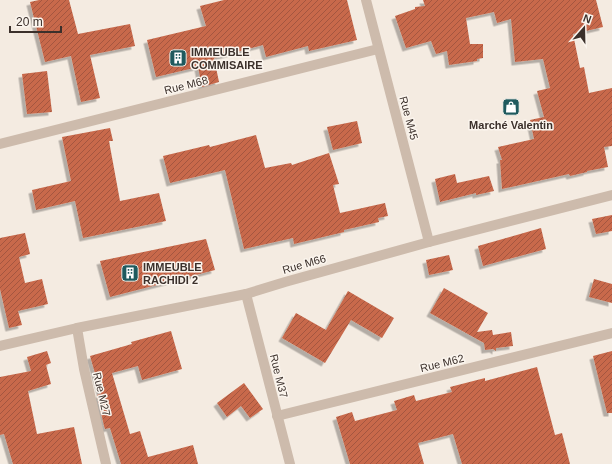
<svg xmlns="http://www.w3.org/2000/svg" width="612" height="464" viewBox="0 0 612 464" font-family="Arial,sans-serif">
<style>
.building{fill:url(#building-hatch);filter:url(#shadow)}
.lines{fill:none;stroke-linecap:round;stroke-linejoin:round}
.minor{stroke:#cdbbac;stroke-width:10}
.labels{text-anchor:middle;dominant-baseline:central;stroke-width:3;stroke-linejoin:round;paint-order:stroke}
.poi-label{font-size:11px;font-weight:bold;fill:#3b302b;stroke:#fbf5ee;text-anchor:start}
.street-label{font-size:11px;fill:#3b302b;stroke:#fbf5ee}
</style>
<defs>
<pattern id="building-hatch" width="6" height="6" patternUnits="userSpaceOnUse"><rect width="6" height="6" fill="#c8694b"/><path d="M-1 1l2-2M0 6l6-6M5 7l2-2" fill="none" stroke="#a4573f"/></pattern>
<filter id="shadow"><feDropShadow dx="-3.5" dy="3.5" stdDeviation="0" flood-color="#0004"/></filter>
</defs>
<rect width="100%" height="100%" fill="#f4ebe1"/>
<g class="building">
<polygon points="39,0 69,0 78,34 130,24 135,46 90,55 100,98 81,102 71,56 45,62 30,2"/>
<polygon points="224,0 347,0 357,40 309,51 308,46 266,57 263,45 214,58 219,82 202,87 198,67 156,77 147,40 206,26 200,6"/>
<polygon points="423,0 596,0 603,27 573,34 580,68 584,67 589,93 612,88 612,146 604,147 608,167 587,171 587,172 570,176 569,174 502,189 500,160 502,160 498,147 534,139 530,120 544,117 537,91 550,88 543,59 515,62 511,19 497,23 494,12 466,18 470,44 483,44 483,58 477,59 477,61 449,65 447,51 436,54 431,41 406,48 395,16 415,9 415,7 425,6"/>
<polygon points="47,71 52,112 27,114 22,74"/>
<polygon points="357,121 362,143 333,150 327,127"/>
<polygon points="110,128 113,141 109,141 120,201 159,193 166,221 83,238 75,201 36,210 32,190 71,181 62,137"/>
<polygon points="256,135 265,168 291,163 292,165 329,153 339,184 333,185 340,213 385,203 388,216 378,218 379,222 344,230 344,232 294,244 293,238 244,249 225,170 170,183 163,156 209,145 210,147"/>
<polygon points="455,174 457,183 489,176 494,191 476,195 476,193 440,202 435,179"/>
<polygon points="612,215 612,231 596,234 592,219"/>
<polygon points="541,228 546,249 483,266 478,246"/>
<polygon points="25,233 30,254 19,257 25,283 42,279 48,304 18,311 22,325 9,328 0,289 0,238"/>
<polygon points="206,239 215,270 110,297 100,261"/>
<polygon points="449,255 453,270 429,275 426,260"/>
<polygon points="594,279 612,284 612,303 589,297"/>
<polygon points="444,288 488,313 477,332 492,330 493,335 511,332 513,346 496,348 496,351 493,349 485,350 484,343 430,313"/>
<polygon points="348,291 394,318 382,338 351,320 325,363 282,338 296,313 326,330"/>
<polygon points="171,331 182,369 142,380 138,366 112,373 130,434 140,431 148,457 193,445 198,464 121,464 110,428 105,429 104,426 97,395 101,394 90,356 132,344 131,342"/>
<polygon points="47,351 51,363 46,365 51,384 28,391 37,434 74,427 82,464 13,464 4,434 0,435 0,377 31,371 27,357"/>
<polygon points="612,351 612,413 607,413 593,356"/>
<polygon points="537,367 555,435 562,433 570,464 462,464 453,434 418,443 424,464 350,464 336,417 352,412 355,421 397,410 394,401 414,395 416,401 452,392 450,387 485,378 485,381"/>
<polygon points="244,383 263,409 250,418 241,406 227,417 217,403"/>
</g>
<g class="lines">
<g class="minor">
<polyline points="366,0 429,242"/>
<polyline points="0,144 378,49"/>
<polyline points="246,294 290,464"/>
<polyline points="77,328 84,369 106,464"/>
<polyline points="0,346 77,328 246,294 285,282 429,242 612,195"/>
<polyline points="277,416 612,333"/>
</g>
</g>
<defs>
<symbol id="building-square" viewBox="-11 -11 22 22"><rect x="-9" y="-9" width="18" height="18" rx="4" fill="#1f5a5e" stroke="#fbf5ee"/><path d="M-4-6H4V6H1V3H-1V6H-4ZM-2.5-4.3h1.7v1.8h-1.7ZM.8-4.3h1.7v1.8H.8ZM-2.5-1h1.7V.8h-1.7ZM.8-1h1.7V.8H.8Z" fill="#fff"/></symbol>
<symbol id="shop-square" viewBox="-11 -11 22 22"><rect x="-9" y="-9" width="18" height="18" rx="4" fill="#1f5a5e" stroke="#fbf5ee"/><path d="M-5-2.5h2.3a2.7 3.5 0 0 1 5.4 0H5L5.5 6h-11ZM-1.5-2.5h3a1.5 2.3 0 0 0-3 0Z" fill="#fff"/></symbol>
</defs>
<g fill-rule="evenodd">
<use href="#building-square" x="168" y="48" width="20" height="20"/>
<use href="#shop-square" x="501" y="97" width="20" height="20"/>
<use href="#building-square" x="120" y="263" width="20" height="20"/>
</g>
<g class="labels">
<g class="poi-label">
<text x="191" y="52">IMMEUBLE<tspan x="191" dy="13">COMMISAIRE</tspan></text>
<text x="511" y="125" text-anchor="middle">Marché Valentin</text>
<text x="143" y="267">IMMEUBLE<tspan x="143" dy="13">RACHIDI 2</tspan></text>
</g>
<g class="street-label">
<text transform="translate(186 85) rotate(-14)">Rue M68</text>
<text transform="translate(409 118) rotate(75)">Rue M45</text>
<text transform="translate(304 264) rotate(-16)">Rue M66</text>
<text transform="translate(442 363) rotate(-14)">Rue M62</text>
<text transform="translate(279 376) rotate(76)">Rue M37</text>
<text transform="translate(102 394) rotate(77)">Rue M27</text>
</g>
</g>
<g transform="translate(584 28) rotate(20)" stroke="#fbf5ee" stroke-width="3" paint-order="stroke">
<path d="M0-3L7 15L0 10L-7 15Z" fill="#3b302b"/>
<text y="-6" font-size="11" font-weight="bold" text-anchor="middle" fill="#3b302b">N</text>
</g>
<path d="M10 26v6h51v-6" fill="none" stroke="#3b302b" stroke-width="2"/>
<text x="16" y="26" font-size="12" fill="#3b302b" stroke="#fbf5ee" stroke-width="3" paint-order="stroke">20 m</text>
</svg>
